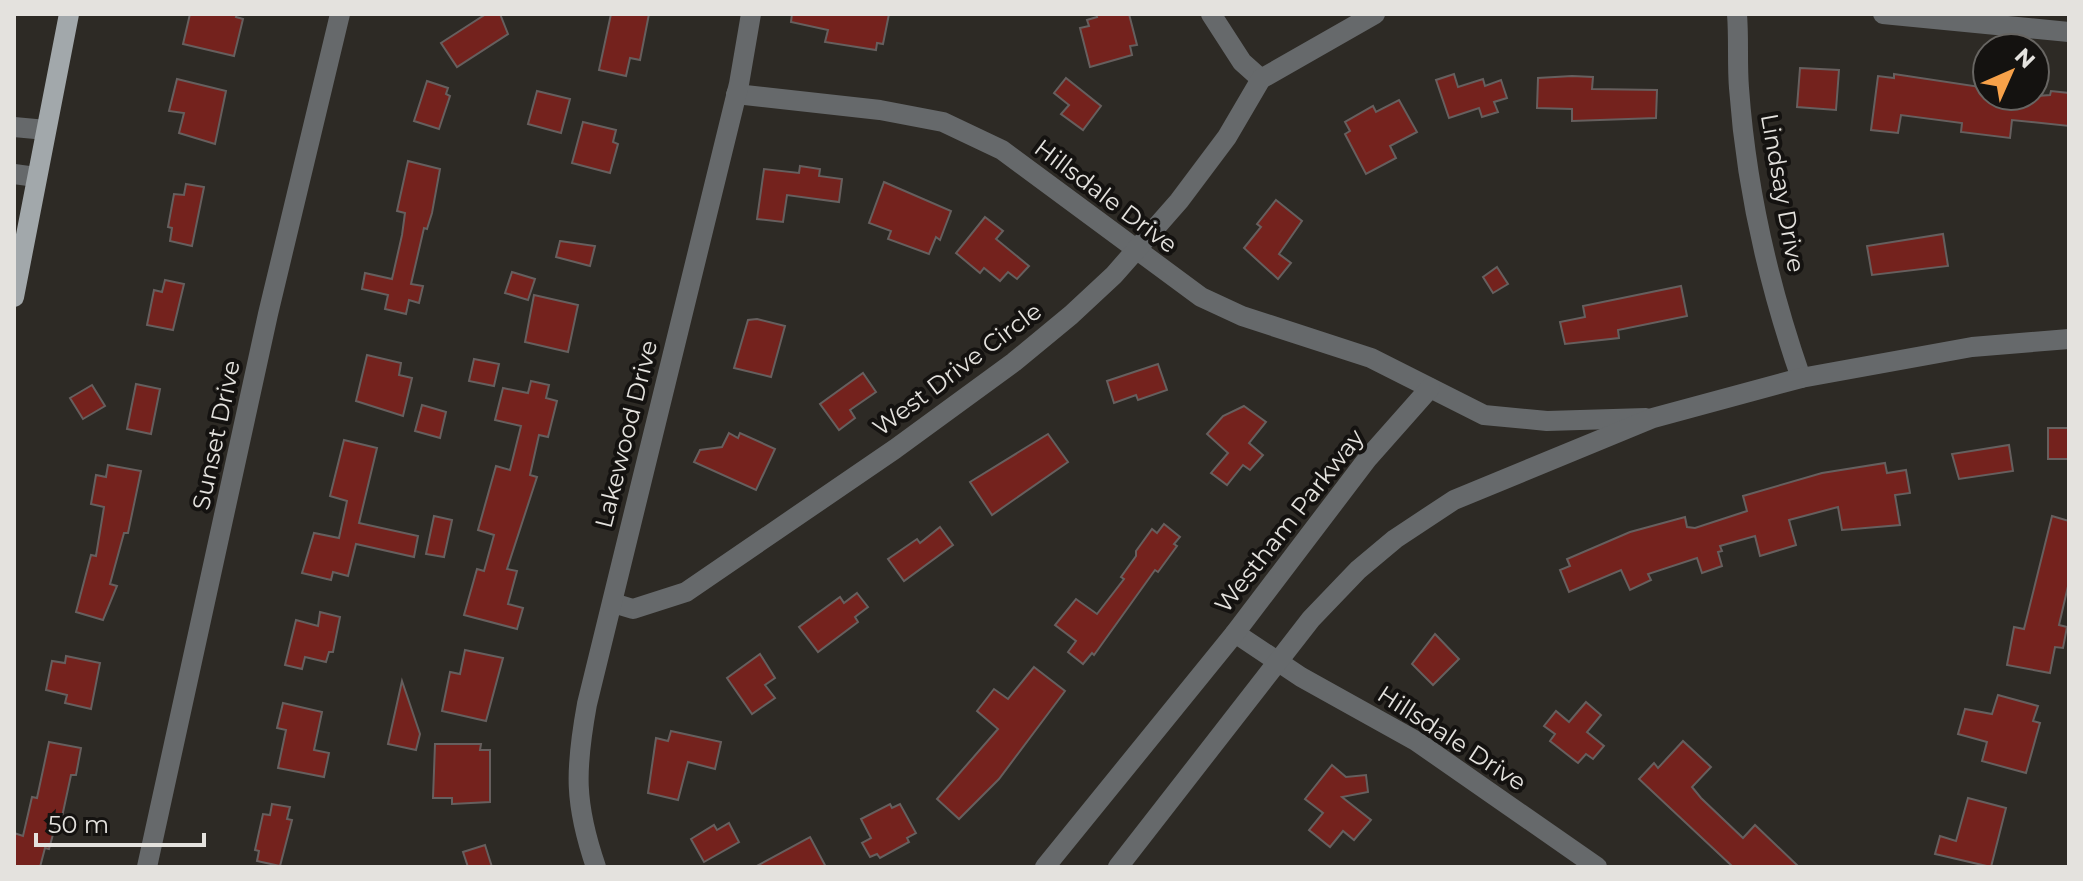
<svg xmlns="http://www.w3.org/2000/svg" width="2083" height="881" viewBox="0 0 2083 881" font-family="Montserrat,sans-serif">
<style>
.building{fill:#74221d;stroke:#665f5e;stroke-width:2}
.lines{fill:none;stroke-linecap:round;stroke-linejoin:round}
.minor{stroke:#66696b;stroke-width:20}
.major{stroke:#a2a8ab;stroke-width:20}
.labels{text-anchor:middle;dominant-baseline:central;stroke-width:8;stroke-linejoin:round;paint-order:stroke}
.street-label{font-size:24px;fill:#e4e2de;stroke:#141210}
</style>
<rect width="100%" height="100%" fill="#2d2a25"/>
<g class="building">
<polygon points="190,14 237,14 236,17 243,19 234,56 183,44"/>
<polygon points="486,14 500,14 508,34 457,67 441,43"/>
<polygon points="611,14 649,14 640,60 630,58 626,76 599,70"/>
<polygon points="792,14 889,14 883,44 877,43 876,50 825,42 828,30 791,22"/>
<polygon points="1096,14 1129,14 1137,45 1130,46 1132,55 1090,67 1080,28 1089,26 1087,20 1097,17"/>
<polygon points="1800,68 1839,70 1836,110 1797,107"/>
<polygon points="1454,74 1458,87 1483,79 1485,86 1501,80 1507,98 1494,102 1498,112 1482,117 1479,108 1449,118 1436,80"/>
<polygon points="1894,74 1987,88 1987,96 2037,96 2050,95 2051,91 2069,93 2069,126 2012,120 2010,138 1961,132 1962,123 1901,115 1898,133 1871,130 1878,76 1894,78"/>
<polygon points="1572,76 1593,77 1592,89 1657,90 1656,118 1572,121 1572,109 1537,108 1538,78"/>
<polygon points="1066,78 1101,106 1083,130 1061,114 1069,105 1054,93"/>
<polygon points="177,79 226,91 215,144 179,133 184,113 169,111"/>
<polygon points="427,81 448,88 446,94 450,96 439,129 414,121"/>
<polygon points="537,91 570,99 561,133 528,124"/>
<polygon points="1399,100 1417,132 1390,146 1396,158 1366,174 1345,134 1350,131 1345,122 1373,106 1376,112"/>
<polygon points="583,122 616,130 613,142 618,144 610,173 572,163"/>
<polygon points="408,161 440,169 432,213 427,229 424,228 411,284 423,286 419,303 409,300 406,314 385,309 388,295 362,289 365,273 392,279 402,235 405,213 397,211"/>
<polygon points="800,166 820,169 819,176 842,179 839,202 787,195 783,222 757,219 764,169 799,173"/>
<polygon points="884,182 951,211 940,240 936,237 929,254 888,239 891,231 869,223"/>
<polygon points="186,184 204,187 192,246 170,241 172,228 168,227 174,194 184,195"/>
<polygon points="1276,200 1302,221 1279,254 1291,263 1278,279 1244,248 1261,227 1257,224"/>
<polygon points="985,217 1003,231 996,239 1029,266 1017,279 1008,272 1000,281 984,268 980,273 956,253"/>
<polygon points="1943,234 1948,266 1872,275 1867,246"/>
<polygon points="560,241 595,246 590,266 556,257"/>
<polygon points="1497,267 1508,284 1493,293 1483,277"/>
<polygon points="512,272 535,279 528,300 505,293"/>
<polygon points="165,280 184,284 173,330 147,325 154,290 162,292"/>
<polygon points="1681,286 1687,316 1618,330 1619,338 1565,344 1560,322 1585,317 1583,306"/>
<polygon points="534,295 578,305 568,352 525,342"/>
<polygon points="757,319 785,326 771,377 734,368 748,320"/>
<polygon points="367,355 401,363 399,375 412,378 403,416 356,401"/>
<polygon points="474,359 499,364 494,386 469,381"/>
<polygon points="1158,364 1167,390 1138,400 1136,395 1114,403 1107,381"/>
<polygon points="863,373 876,392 850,410 855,418 839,430 820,404"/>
<polygon points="531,381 549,385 546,398 557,401 548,437 539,435 530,475 537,477 507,569 517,571 508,604 523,608 517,629 464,615 477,569 484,571 494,535 478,530 496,466 510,470 521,426 495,420 503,388 528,393"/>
<polygon points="136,384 160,389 151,434 127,429"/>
<polygon points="92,385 105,406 83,419 70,398"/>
<polygon points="422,405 446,412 440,438 415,431"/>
<polygon points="1244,406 1266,422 1249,443 1263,455 1250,470 1243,465 1227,485 1211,473 1228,453 1207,434 1223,416"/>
<rect x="2048" y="428" width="21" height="31"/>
<polygon points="729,433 738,438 740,433 775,449 756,490 694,462 700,450 722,447"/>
<polygon points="1048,434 1068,462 992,515 970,482"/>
<polygon points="344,440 377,448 359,523 418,536 414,557 356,544 348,576 333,572 331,580 302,573 314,533 339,538 347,501 330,496"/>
<polygon points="2009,445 2013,471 1959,479 1952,454"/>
<polygon points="1885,463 1887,473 1906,470 1910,493 1895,495 1900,525 1842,530 1838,507 1789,520 1796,545 1760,556 1755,536 1720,546 1722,551 1718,552 1722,566 1702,573 1697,558 1648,574 1651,580 1630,590 1621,570 1569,592 1560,570 1570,566 1567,559 1630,532 1685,517 1687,527 1695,528 1747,511 1743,496 1822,473"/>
<polygon points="108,465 141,471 128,533 124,533 110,584 117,586 103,620 76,612 91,555 96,556 104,507 91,504 96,475 106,477"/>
<polygon points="434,516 452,520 444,557 426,554"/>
<polygon points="2052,516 2069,521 2069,582 2059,625 2067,627 2063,648 2055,647 2050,673 2007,665 2014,627 2024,629"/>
<polygon points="1164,524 1180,537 1174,544 1177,546 1158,572 1155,570 1094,655 1092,653 1083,664 1068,652 1076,641 1055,625 1076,599 1097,614 1124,579 1121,577 1136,556 1136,551 1152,529 1157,533"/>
<polygon points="940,527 953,545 904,581 888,559 917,539 920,543"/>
<polygon points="857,593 868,607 855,617 858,622 818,652 799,627 840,597 844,603"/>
<polygon points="320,612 340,617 333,652 329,652 326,662 305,657 302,669 285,665 296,620 318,626"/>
<polygon points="1435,634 1459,659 1433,685 1412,664"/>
<polygon points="465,650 503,658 486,721 442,711 450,672 460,674"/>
<polygon points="760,654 775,678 765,685 775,698 752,714 727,678"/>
<polygon points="66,656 100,663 91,709 65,703 67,695 46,690 52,661 65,663"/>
<polygon points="1034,667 1065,691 999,779 959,819 937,799 998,729 977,711 994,689 1008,699"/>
<polygon points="402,681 420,734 416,750 388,744"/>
<polygon points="1998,695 2038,706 2033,721 2040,723 2026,773 1982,761 1987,742 1958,734 1965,709 1992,714"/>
<polygon points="1586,702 1601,715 1587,732 1604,746 1593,759 1586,754 1578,763 1550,741 1555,734 1544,726 1556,711 1569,722"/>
<polygon points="283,703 322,712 314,750 329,753 324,777 278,768 286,730 277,728"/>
<polygon points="671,731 721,742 715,769 688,762 678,800 648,793 656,738 668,741"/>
<polygon points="1683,741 1711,767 1692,787 1701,798 1743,838 1755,825 1799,867 1733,867 1639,779 1654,763 1658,768"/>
<polygon points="49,742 81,748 76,775 71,775 62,817 58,816 49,849 45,848 40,867 14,867 14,833 23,836 32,797 37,798"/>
<polygon points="435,744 481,744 480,750 490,750 490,802 452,804 452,798 433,798"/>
<polygon points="1332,765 1346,777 1366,775 1368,792 1342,797 1371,820 1354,840 1343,831 1330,847 1309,830 1323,813 1305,799"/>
<polygon points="1968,798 2006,808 1991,867 1935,854 1940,836 1956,841"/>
<polygon points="272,804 290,807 287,819 292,820 280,866 257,861 259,851 255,850 263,814 270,815"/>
<polygon points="890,804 892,808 900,804 916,833 907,838 909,842 880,858 877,854 870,857 862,843 871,838 861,819"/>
<polygon points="729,823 739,842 704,862 691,839 714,825 717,830"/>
<polygon points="810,837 826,867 755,867"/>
<polygon points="485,845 492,867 468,867 463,852"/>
</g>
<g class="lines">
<g class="minor">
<polyline points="1211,14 1242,62 1261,79"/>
<path d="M1737,14C1739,39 1737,63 1739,88C1746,186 1769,286 1801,378"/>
<polyline points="1883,14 2069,32"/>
<polyline points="736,94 880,110 943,122 1002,150 1201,297 1242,316 1371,358 1484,415 1547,421 1646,418"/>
<polyline points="14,127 46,130"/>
<polyline points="14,174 36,177"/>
<polyline points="613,603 633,609 686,592 895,449 1014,362 1071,315 1114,275 1179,201 1227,137 1261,79 1375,14"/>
<polyline points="1235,633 1301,677 1416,741 1597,867"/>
<polyline points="147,867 268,314 340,14"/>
<path d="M596,867C574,803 575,770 587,704L739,84L751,14"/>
<polyline points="1045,867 1235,633 1368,458 1430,388"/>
<polyline points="1118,867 1311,619 1358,570 1395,539 1454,500 1653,418 1801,378 1972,347 2069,339"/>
</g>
<polyline class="major" points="14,297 69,14"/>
</g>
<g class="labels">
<g class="street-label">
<text transform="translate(1783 193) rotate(80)">Lindsay Drive</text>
<text transform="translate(1106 196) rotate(37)">Hillsdale Drive</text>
<text transform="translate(957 369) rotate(-37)">West Drive Circle</text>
<text transform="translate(626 434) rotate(-76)">Lakewood Drive</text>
<text transform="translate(216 435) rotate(-78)">Sunset Drive</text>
<text transform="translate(1289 521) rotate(-52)">Westham Parkway</text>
<text transform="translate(1452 738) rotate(33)">Hillsdale Drive</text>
</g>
</g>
<rect width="2083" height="881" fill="none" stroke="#e4e2de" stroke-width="32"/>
<g transform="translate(2011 72) rotate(45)"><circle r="38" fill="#141210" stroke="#676562" stroke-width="2"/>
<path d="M0-6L14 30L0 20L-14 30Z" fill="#f7a149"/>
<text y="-12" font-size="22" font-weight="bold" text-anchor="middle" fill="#e4e2de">N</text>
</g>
<path d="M36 833v12h168v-12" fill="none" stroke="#e4e2de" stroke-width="4"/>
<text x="48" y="833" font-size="24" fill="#e4e2de" stroke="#141210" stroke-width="6" paint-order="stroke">50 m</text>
</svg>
